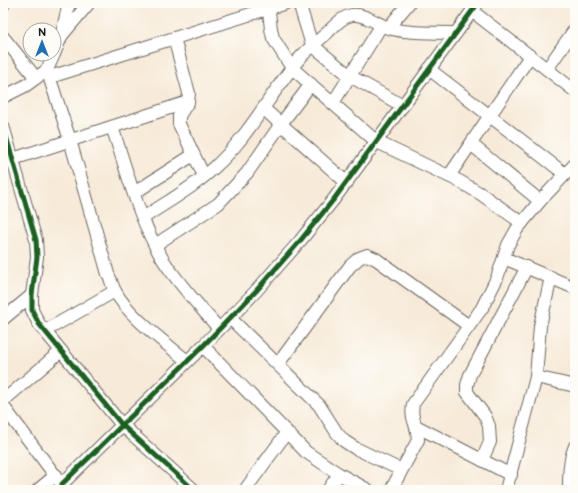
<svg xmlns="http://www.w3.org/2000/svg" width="578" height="493" viewBox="0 0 578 493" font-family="'Balsamiq Sans',sans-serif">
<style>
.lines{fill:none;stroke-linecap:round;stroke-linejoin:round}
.street-casing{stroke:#69645e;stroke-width:14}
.street{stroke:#fff;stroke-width:12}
.cycleway-casing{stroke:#fdfcf7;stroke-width:8}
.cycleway{stroke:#1b5e20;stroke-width:5}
</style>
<rect width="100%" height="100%" fill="#fdfcf7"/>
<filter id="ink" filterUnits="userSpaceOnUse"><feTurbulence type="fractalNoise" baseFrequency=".025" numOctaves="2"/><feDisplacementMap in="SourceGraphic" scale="8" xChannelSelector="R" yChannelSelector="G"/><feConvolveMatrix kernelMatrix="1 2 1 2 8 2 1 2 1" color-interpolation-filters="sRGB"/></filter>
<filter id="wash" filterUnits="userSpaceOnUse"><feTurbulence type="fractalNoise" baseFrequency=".012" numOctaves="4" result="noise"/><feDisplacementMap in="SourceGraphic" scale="16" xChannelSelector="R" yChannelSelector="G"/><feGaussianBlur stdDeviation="0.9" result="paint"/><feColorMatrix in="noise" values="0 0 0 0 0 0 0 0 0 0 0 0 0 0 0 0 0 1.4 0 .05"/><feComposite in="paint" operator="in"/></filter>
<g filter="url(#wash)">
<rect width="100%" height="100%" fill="#f7ead8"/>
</g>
<g filter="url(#ink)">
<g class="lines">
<defs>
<g id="street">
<polyline points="268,3 271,29 273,38 292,68 377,142 459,181 481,194 522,223"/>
<polyline points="299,3 312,45 350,76 403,106"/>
<polyline points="3,5 4,3"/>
<polyline points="472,11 575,91"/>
<polyline points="388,28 409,3"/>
<polyline points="63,34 89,3"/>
<polyline points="3,37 36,78"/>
<polyline points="174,38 189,93 188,102 179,116 179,124 204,176"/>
<polyline points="54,54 61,37 69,3"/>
<polyline points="429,69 565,174"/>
<polyline points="547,69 575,29"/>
<path d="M47,70L70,140L108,274C111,279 112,286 115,291C129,317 165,342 187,361"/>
<polyline points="50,77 286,3"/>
<polyline points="3,97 25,86 47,70 54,54"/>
<polyline points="333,103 381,26"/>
<polyline points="264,109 347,183"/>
<polyline points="3,126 36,240 37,257 32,295 32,310 39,324 122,425 194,490"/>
<path d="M112,127C127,170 138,218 162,258C177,283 200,306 219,329"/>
<polyline points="471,144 540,201"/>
<polyline points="13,159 188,102"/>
<polyline points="449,176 530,56"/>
<polyline points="134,193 193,155"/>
<path d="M143,218C167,202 194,187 215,167C249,136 270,94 299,59C308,49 318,41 328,32C335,25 342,17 352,15C364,13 380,26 392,29C412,34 435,32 456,33"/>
<polyline points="155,245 218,204 247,173 281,124 311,84"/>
<polyline points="504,258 575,288"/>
<polyline points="230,318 319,405 337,433 344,441 355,448 401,470"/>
<polyline points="3,319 32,295"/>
<polyline points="45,331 115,291"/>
<polyline points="203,346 306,452 339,474 368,490"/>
<polyline points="278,364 350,266 359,258 367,255 376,259 469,326"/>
<polyline points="536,377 575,386"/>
<polyline points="3,401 61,351"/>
<polyline points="3,406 66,490"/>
<polyline points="416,426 511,475"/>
<polyline points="482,460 490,442 489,426 485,416 467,392 467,385 470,375 527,267"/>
<polyline points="62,484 203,346 256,291 300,241 334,199 478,3"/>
<polyline points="38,490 56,475"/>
<polyline points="245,490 287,432"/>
<polyline points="328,490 339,474"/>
<path d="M391,490L418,440C418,424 410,421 413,404L482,308L497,278L508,245L517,229L540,201L575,164"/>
<polyline points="506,490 536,377 540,326 551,277"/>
<path d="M569,490C569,475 569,460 575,446"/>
</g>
</defs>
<use href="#street" class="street-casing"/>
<use href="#street" class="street"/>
<defs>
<g id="cycleway">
<polyline points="3,126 36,240 37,257 32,295 32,310 39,324 122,425 194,490"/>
<polyline points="62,484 203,346 256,291 300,241 334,199 478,3"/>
</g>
</defs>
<use href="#cycleway" class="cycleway-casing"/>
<use href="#cycleway" class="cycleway"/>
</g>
</g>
<rect width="578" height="493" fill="none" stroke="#fdfcf7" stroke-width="16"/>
<g transform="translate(42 42)"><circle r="19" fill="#fdfcf7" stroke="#a3a29f"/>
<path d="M0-3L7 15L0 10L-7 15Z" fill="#1f6fb2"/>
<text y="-6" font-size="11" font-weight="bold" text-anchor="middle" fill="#1c1c1c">N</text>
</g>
</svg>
